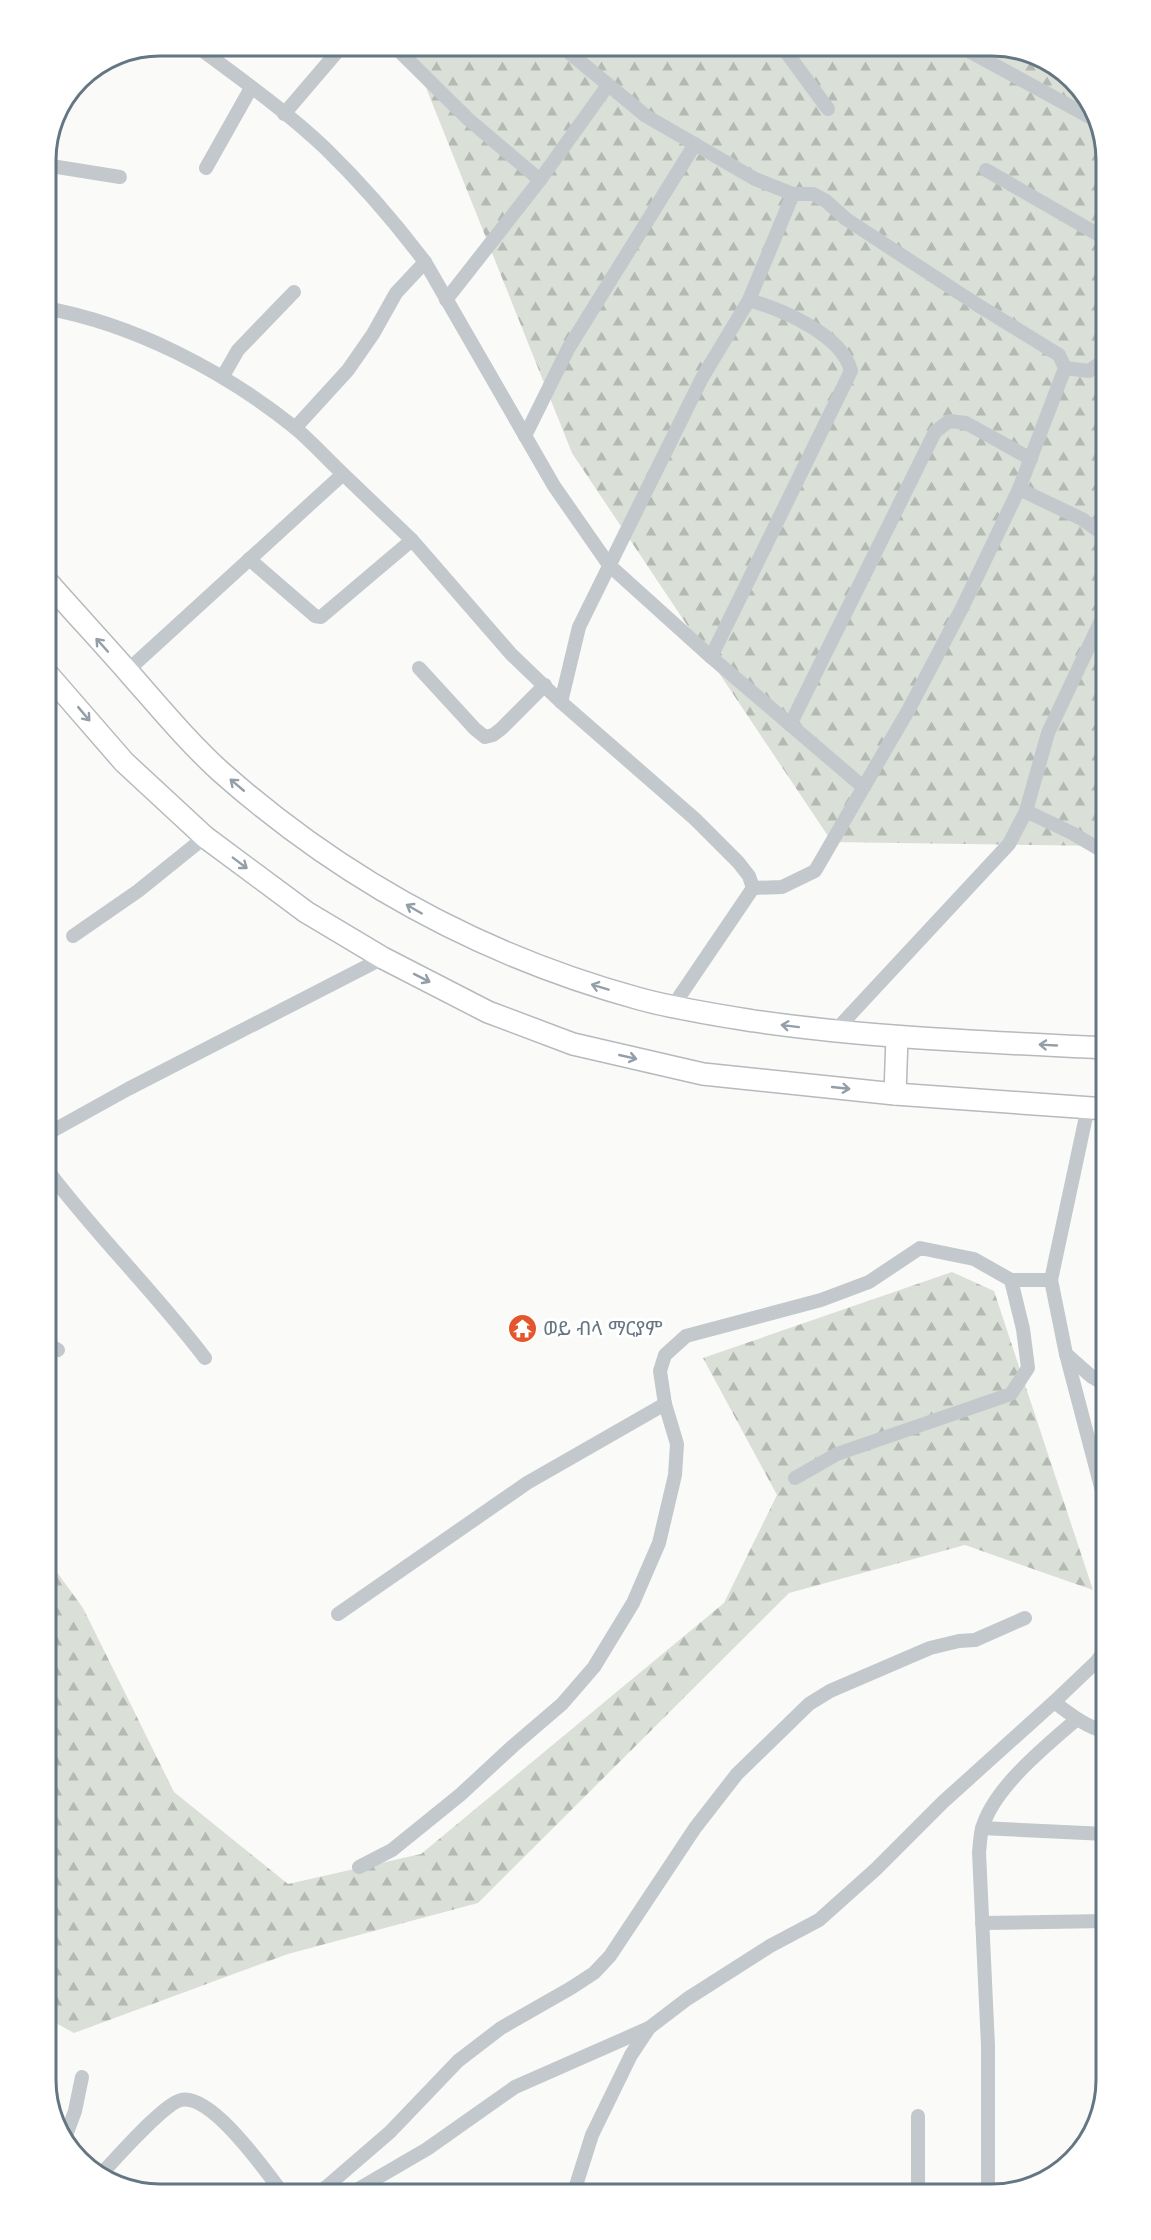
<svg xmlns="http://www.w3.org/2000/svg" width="1151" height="2240" viewBox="0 0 1151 2240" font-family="'Varela Round','Noto Sans Ethiopic',sans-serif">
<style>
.forest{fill:url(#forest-firs)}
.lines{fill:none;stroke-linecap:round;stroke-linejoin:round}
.primary-casing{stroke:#b5babe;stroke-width:24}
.street{stroke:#c3c8cc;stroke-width:14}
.primary{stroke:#fff;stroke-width:21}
.oneway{stroke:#939fa8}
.labels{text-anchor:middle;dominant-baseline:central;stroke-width:6;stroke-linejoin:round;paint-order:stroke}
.poi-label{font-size:20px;fill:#657683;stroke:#fff;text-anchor:start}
.rim{fill:none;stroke:#657683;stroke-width:3}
</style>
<defs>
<pattern id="forest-firs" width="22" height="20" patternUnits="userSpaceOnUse" patternTransform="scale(1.5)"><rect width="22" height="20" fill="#dadfd7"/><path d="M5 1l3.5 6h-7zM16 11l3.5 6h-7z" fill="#b4b9b4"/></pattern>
</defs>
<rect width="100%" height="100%" fill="#fafaf8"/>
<g class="forest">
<polygon points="409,45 999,45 1061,68 1097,116 1106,160 1106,846 832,842 572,453"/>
<polygon points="952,1272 994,1291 1093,1590 965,1545 789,1593 478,1903 288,1954 74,2033 45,2017 45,1556 83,1608 174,1792 288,1884 421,1854 724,1603 777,1495 703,1358"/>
</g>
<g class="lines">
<defs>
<g id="primary">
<path d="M45,579C73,611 102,642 130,674C160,708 188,742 221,772C343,880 483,956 640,999C677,1009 716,1015 754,1021C871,1038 988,1042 1106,1048"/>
<polyline points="45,671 124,762 205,837 306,912 383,958 488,1012 573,1044 703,1074 895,1094 1106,1109"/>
<polyline points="895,1094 897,1037"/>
</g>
</defs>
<use href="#primary" class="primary-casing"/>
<g class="street">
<path d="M195,45C239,78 285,110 325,148C361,183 394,221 425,262L396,293L373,334L348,370L295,428"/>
<polyline points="393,45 468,119 540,180"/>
<polyline points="560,45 646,116 755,179 793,194 813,194 826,201 846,219 976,304 1059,355 1065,368 1019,489 1082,519 1106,536"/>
<polyline points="781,45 828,109"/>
<polyline points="958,45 1099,122"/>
<polyline points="284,114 343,45"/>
<polyline points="45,165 120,177"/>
<polyline points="206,168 251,88"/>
<polyline points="986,170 1106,239"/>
<polyline points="425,262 554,486 609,565 711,657 862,786"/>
<polyline points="446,300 540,180 608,85"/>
<path d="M45,308C134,324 224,371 294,427C311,441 327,459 343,474L127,671"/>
<polyline points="1065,368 1089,371 1106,359"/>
<polyline points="223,376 238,350 294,292"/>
<polyline points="525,436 568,349 695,144"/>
<polyline points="343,474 412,540 511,654 561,702 695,819 738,862 749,876 753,888"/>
<polyline points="249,559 315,616 321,617 412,540"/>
<path d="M711,657L851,371C842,334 782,310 749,300"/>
<polyline points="419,668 475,729 485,737 493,735 501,729 545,685"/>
<polyline points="561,702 579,627 702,378 749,300 793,194"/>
<polyline points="790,725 935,432 949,421 966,423 1031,459"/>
<polyline points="1026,811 1072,833 1106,853"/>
<polyline points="753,888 782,887 815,871 909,709 962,608 1019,489"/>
<polyline points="73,936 138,891 205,837"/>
<polyline points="673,1006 753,888"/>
<polyline points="835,1031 1009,844 1026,811 1048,733 1106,610"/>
<polyline points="1088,1107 1051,1280 1066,1354 1106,1506"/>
<polyline points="45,1135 128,1089 383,958"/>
<path d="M45,1167C95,1234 155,1292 205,1358"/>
<polyline points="45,1343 58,1350"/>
<polyline points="1066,1354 1092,1377 1106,1385"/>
<polyline points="795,1478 837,1454 1011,1394 1028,1368 1023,1329 1011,1280"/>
<polyline points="338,1614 527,1483 665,1404"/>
<path d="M1054,1702C1070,1714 1086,1727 1106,1732"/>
<polyline points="982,1828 1106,1834"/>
<polyline points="359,1867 392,1850 460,1795 513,1746 562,1704 594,1667 633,1603 659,1543 675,1475 677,1444 665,1404 660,1371 665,1355 686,1336 821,1300 869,1282 920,1248 974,1259 1011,1280 1051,1280"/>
<polyline points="982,1923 1106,1921"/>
<polyline points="65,2138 75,2111 82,2077"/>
<path d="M100,2175C115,2160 163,2104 181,2100C212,2093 267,2173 284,2195"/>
<polyline points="317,2195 390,2132 458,2061 501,2028 571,1988 594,1973 610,1956 695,1828 737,1774 809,1704 830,1691 930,1648 959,1641 975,1640 1025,1618"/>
<polyline points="348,2195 427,2149 515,2087 649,2028"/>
<polyline points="573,2195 592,2135 631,2055 649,2028 687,1999 770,1946 819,1920 876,1869 943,1802 1054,1702 1096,1662 1106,1649"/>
<polyline points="918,2195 918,2116"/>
<path d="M988,2195V2046L979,1852C980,1845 980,1836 982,1829C993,1788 1046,1746 1077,1719"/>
</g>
<use href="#primary" class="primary"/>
</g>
<defs><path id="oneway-shaft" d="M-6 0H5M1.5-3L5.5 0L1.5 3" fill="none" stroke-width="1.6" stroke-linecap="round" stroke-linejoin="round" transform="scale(1.5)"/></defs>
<g class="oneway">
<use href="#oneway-shaft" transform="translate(102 645) rotate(-132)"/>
<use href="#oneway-shaft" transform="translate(84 714) rotate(50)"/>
<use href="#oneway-shaft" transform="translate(237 785) rotate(-140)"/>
<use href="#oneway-shaft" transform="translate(240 863) rotate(37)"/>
<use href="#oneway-shaft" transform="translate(414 909) rotate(-150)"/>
<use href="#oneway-shaft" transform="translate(422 978) rotate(27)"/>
<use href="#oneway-shaft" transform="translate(600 987) rotate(-163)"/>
<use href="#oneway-shaft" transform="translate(790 1026) rotate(-173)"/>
<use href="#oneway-shaft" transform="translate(1048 1045) rotate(-177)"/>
<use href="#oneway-shaft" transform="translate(628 1057) rotate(13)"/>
<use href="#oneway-shaft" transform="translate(841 1088) rotate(6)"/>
</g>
<defs>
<symbol id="temple-disc" viewBox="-11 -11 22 22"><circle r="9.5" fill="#e4572e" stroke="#fff"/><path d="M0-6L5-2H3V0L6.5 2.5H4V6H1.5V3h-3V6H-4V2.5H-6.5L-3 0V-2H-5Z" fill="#fff"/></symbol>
</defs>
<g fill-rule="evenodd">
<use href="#temple-disc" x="506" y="1312" width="33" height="33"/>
</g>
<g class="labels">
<g class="poi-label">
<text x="543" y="1329">ወይ ብላ ማርያም</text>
</g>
</g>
<path d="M0 0H1151V2240H0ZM160 56H992A104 104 0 0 1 1096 160V2080A104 104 0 0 1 992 2184H160A104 104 0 0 1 56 2080V160A104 104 0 0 1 160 56Z" fill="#fff" fill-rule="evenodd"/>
<path class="rim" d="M160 56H992A104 104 0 0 1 1096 160V2080A104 104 0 0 1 992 2184H160A104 104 0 0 1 56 2080V160A104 104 0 0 1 160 56Z"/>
</svg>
